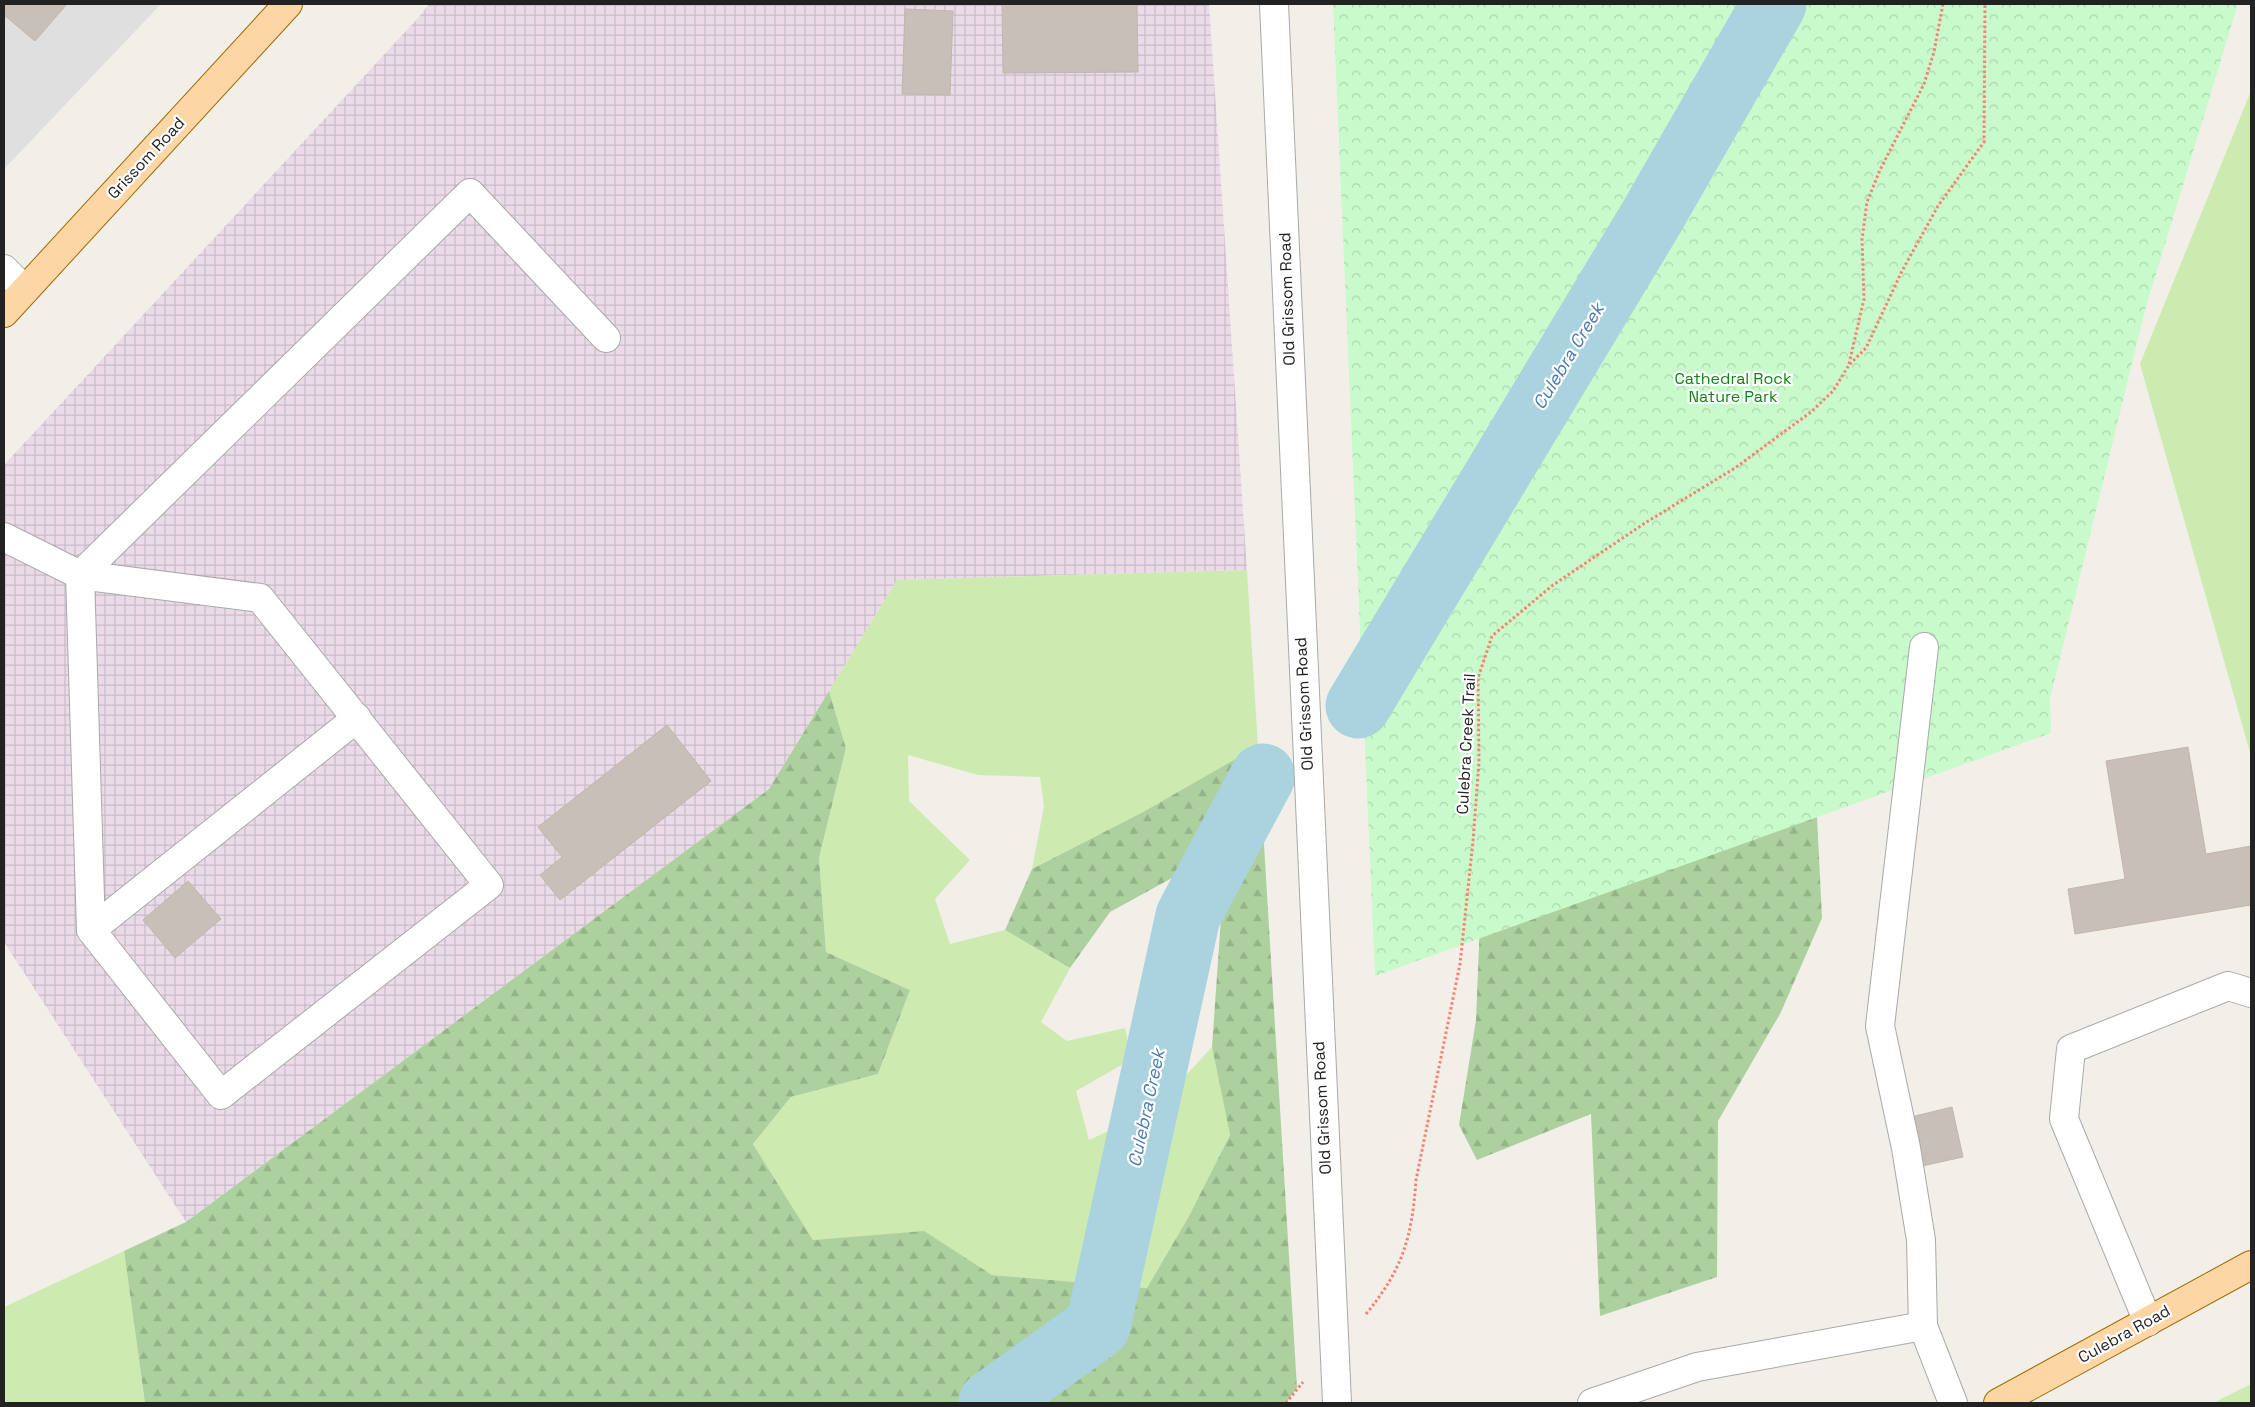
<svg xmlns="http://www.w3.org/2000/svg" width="2255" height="1407" viewBox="0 0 2255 1407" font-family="'Space Grotesk',sans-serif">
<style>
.residential{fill:#e0dfdf}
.industrial{fill:url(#industrial-grid)}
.grass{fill:#cdebb0}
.forest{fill:url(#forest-firs)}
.park{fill:url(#park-crowns)}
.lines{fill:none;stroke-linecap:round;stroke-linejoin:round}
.river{stroke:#aad3df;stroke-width:65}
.building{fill:#c7bfb8;stroke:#c4b6ab}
.minor-casing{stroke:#a9a9a9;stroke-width:30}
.major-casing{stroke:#a06b00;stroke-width:30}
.path{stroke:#fa8072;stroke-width:3;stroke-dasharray:2.5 2.5;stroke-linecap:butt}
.minor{stroke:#fff;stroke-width:28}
.major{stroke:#fcd6a4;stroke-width:28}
.labels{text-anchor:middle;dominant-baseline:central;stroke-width:4.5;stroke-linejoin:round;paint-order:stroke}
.street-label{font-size:16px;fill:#222;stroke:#fff}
.park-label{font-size:16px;fill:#0c8416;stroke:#fff}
.water-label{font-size:18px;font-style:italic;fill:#4a7aab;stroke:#fff}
</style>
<defs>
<pattern id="industrial-grid" width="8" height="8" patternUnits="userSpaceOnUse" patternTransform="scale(1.25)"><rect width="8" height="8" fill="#ebdbe8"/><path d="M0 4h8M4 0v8" fill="none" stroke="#c9bcc7"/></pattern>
<pattern id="forest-firs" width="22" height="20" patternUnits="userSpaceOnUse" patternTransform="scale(1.25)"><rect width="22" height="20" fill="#add19e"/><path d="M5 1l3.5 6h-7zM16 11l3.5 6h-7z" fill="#95b388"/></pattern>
<pattern id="park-crowns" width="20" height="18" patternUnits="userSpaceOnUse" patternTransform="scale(1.25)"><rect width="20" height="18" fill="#c8facc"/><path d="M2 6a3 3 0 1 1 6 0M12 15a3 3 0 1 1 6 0" fill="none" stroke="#acd6af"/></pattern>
</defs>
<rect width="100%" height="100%" fill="#f2efe9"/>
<polygon class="residential" points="4,4 161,4 4,169"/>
<polygon class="industrial" points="429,4 1209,4 1247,570 897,580 769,789 186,1222 4,942 4,465 418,18"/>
<g class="grass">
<polygon points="2251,91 2251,756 2140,364"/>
<polygon points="1247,570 1258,746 1143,812 1032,869 1044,806 1040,777 978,775 908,755 909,801 970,860 935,899 950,944 1005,930 1070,968 1041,1022 1067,1041 1125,1028 1132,1059 1076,1091 1089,1140 1154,1110 1212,1047 1230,1135 1189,1216 1147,1288 992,1275 924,1232 813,1240 753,1144 791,1097 878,1074 910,990 826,952 819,858 846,748 829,691 897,580"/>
<polygon points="124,1251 145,1403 4,1403 4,1307"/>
<polygon points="2251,1384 2251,1403 2213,1403"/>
</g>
<g class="forest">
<polygon points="829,691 846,748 819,858 826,952 910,990 878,1074 791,1097 753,1144 813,1240 924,1231 992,1275 1147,1288 1189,1216 1230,1135 1212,1047 1221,918 1172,878 1110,912 1070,968 1005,930 1032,869 1143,812 1258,746 1297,1388 1286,1403 145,1403 124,1251 186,1222 769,789"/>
<polygon points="1838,711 1817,817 1822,918 1781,1012 1718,1121 1717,1277 1600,1316 1591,1114 1477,1160 1459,1125 1476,1020 1480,921"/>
</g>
<polygon class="park" points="1333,4 2238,4 2145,310 2050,699 2051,733 1375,976"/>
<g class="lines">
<g class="river">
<polyline points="1358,706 1653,215 1774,4"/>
<polyline points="991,1403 1098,1326 1188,916 1263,776"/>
</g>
</g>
<g class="building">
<polygon points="4,4 67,4 35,41 4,15"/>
<polygon points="1002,4 1137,4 1138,72 1003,73"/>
<polygon points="905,9 953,11 950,95 902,94"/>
<polygon points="667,725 711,781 560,900 540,875 562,857 538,827"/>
<polygon points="2188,747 2206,854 2251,846 2251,905 2075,934 2068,889 2125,879 2106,761"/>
<polygon points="188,881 221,919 175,958 143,920"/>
<polygon points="1952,1107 1963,1157 1922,1166 1911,1117"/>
</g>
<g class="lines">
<defs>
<g id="minor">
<polyline points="1274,4 1337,1403"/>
<polyline points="4,269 25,290"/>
<polyline points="4,537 80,575 470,193 606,338"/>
<polygon points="80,575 260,598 489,885 221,1095 91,930"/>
<polyline points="91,930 357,718"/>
<polyline points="2148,1322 2064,1119 2071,1049 2228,986 2251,993"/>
<polyline points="1923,1326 1921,1240 1906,1148 1880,1026 1924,647"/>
<polyline points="1592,1403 1697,1367 1923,1326 1953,1403"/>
</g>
<g id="major">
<polyline points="4,313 288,4"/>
<polyline points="1998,1403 2251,1265"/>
</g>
</defs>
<use href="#minor" class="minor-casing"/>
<use href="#major" class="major-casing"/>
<g class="path">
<polyline points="1849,364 1864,299 1862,239 1867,202 1880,170 1924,84 1934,52 1943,4"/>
<path d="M1366,1314C1403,1269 1412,1237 1416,1180L1460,964L1473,841L1479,762L1478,678L1492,636L1553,585L1645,523L1735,468L1811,412L1833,391L1849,365L1866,348L1902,271L1938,206L1984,142L1985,4"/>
<polyline points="1286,1403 1303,1382"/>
</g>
<use href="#minor" class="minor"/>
<use href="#major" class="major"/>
</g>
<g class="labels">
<g class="street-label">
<text transform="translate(146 158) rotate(-47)">Grissom Road</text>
<text transform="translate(1287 299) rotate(-92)">Old Grissom Road</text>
<text transform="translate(1304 704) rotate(-93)">Old Grissom Road</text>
<text transform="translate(1466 744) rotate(-87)">Culebra Creek Trail</text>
<text transform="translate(1322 1108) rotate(-93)">Old Grissom Road</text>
<text transform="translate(2124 1334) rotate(-29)">Culebra Road</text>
</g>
<g class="park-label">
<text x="1733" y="378">Cathedral Rock<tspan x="1733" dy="18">Nature Park</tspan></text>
</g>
<g class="water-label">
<text transform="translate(1568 356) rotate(-59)">Culebra Creek</text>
<text transform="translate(1146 1108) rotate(-78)">Culebra Creek</text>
</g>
</g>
<rect width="2255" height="1407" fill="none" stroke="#222222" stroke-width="10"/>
</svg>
